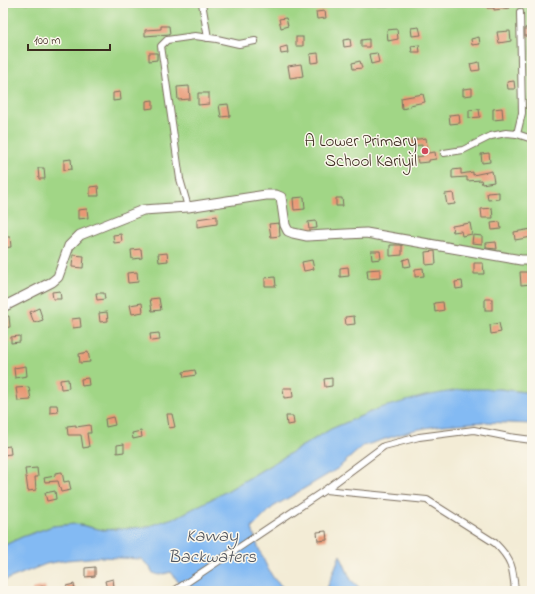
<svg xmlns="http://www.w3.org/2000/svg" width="535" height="594" viewBox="0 0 535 594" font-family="'Indie Flower',sans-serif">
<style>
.green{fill:#a1d686;stroke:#6e8052}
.water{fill:#83baf3;stroke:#5f7288}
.building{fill:#e89875}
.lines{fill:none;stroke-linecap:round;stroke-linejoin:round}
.street-casing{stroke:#7b6e5e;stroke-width:8}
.secondary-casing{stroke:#7b6e5e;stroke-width:11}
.street{stroke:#fff;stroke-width:6}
.secondary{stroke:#fff;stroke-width:9}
.poi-dot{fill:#d1495b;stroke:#fbf7ec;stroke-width:1.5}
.labels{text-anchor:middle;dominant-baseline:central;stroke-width:3;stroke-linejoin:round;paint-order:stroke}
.poi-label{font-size:17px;fill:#3b2a1e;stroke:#fbf7ec;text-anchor:end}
.water-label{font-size:18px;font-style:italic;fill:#51555e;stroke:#fbf7ec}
</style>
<rect width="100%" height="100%" fill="#fbf7ec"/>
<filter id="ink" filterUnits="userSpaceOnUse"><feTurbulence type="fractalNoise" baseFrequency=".025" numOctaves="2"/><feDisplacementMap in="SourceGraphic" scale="8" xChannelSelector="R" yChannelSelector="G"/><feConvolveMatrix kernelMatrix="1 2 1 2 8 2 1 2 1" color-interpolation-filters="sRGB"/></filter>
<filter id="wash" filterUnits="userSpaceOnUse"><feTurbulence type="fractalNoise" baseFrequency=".012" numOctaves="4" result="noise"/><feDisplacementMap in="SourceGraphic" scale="16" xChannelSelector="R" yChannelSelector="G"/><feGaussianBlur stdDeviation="0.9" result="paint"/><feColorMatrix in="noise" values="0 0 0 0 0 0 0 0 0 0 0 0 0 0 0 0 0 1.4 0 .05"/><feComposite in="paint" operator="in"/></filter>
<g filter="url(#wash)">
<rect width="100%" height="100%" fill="#f3ecd6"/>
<polygon class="green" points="3,3 532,3 532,393 500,389 380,408 331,429 227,491 179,516 146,527 103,530 76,524 53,526 22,537 3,546"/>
<g class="water">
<path d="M464,389H500L532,393V424L484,422L443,425L414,430L363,446L337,469L273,507L252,528C255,541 267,570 275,580C279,584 283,587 287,591H185L171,572L159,575L153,573L149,566L141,559L100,557L67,560L46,564L3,581V546L22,537L53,526L76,524L103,530L146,527L179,516L227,491L331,429L380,408L425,396Z"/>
<polygon points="340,555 351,580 363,591 326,591"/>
</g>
<g id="blocks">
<g class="building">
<polygon points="487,3 509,3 510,8 494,10 494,8 487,8"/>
<polygon points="325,11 326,18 317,19 316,12"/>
<polygon points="286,18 288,26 281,28 279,19"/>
<polygon points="161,26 169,26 170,34 145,36 145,30 161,29"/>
<polygon points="419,27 421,35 412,36 411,28"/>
<polygon points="531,27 532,36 525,36 525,28"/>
<polygon points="397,29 398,39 388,41 387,30"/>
<polygon points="510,31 511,41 499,43 497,32"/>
<rect x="296" y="37" width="7" height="9"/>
<polygon points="479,37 480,44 472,45 471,39"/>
<polygon points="350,39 351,46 344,47 343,40"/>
<polygon points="369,39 369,47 361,47 361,40"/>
<polygon points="419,45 420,52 412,52 411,46"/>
<polygon points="287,46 288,53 281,54 280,48"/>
<polygon points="149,53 157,53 157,60 149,61"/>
<polygon points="318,53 319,62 311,63 310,54"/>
<polygon points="377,53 379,62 371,64 369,54"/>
<polygon points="360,61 362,68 353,69 352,63"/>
<polygon points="479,62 480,70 472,71 470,64"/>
<polygon points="301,64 303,76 290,78 288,66"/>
<polygon points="514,81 515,89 508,89 507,82"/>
<polygon points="189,86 190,99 178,100 177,87"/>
<polygon points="472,88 472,95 463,96 463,89"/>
<polygon points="120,92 121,100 113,101 113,93"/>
<polygon points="198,93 209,93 209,104 198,105"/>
<polygon points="423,94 425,102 410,105 410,107 402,109 401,98"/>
<polygon points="153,100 153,108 146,109 146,101"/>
<polygon points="228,104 230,116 221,117 219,105"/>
<polygon points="502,108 503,119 493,120 493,109"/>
<polygon points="479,109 480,117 469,118 469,110"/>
<polygon points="459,114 460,123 450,124 449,115"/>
<polygon points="426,138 428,153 435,152 436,159 429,160 429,162 418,163 417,157 423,156 422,145 412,146 411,140"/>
<polygon points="489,153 490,162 482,163 481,154"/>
<polygon points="71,159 72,169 64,170 64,160"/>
<polygon points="38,168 44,168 45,179 39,179"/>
<polygon points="461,169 461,174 473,172 473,175 492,171 494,182 482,184 481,180 467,181 467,177 452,178 452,170"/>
<polygon points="98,186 99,196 90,196 90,187"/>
<polygon points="499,192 499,199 488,200 487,193"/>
<polygon points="453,193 455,204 447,205 445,194"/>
<polygon points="304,197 305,209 294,210 293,198"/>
<polygon points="336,198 342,198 343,206 336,206"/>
<polygon points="492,208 493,218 482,218 481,209"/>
<polygon points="87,209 88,218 78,219 78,210"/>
<polygon points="217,216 217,224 197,227 197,219"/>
<polygon points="316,221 317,228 309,229 308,222"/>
<polygon points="500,222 501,229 492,230 491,223"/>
<polygon points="279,223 280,236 271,237 269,224"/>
<polygon points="470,223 472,234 462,236 461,231 453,232 452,226"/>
<polygon points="532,229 532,237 515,240 514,232"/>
<polygon points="121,234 122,242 114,243 113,235"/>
<polygon points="473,235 482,236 482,244 472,243"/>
<polygon points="3,237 10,237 11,247 3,248"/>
<polygon points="496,242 497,249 486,248 486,243"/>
<polygon points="390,245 402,245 402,255 390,256"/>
<polygon points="141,249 142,258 132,259 131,250"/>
<polygon points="371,251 380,251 381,259 372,260"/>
<polygon points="435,251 436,264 426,265 425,252"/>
<polygon points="167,253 168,261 159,262 158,254"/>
<polygon points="73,255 84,256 83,268 72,267"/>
<polygon points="409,258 411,266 404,267 403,260"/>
<polygon points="312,260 314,269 304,271 302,262"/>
<polygon points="474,263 483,263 484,274 474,274"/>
<polygon points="348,267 349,276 340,277 340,268"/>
<polygon points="423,268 424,276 415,277 415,269"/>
<polygon points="380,269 380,278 368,279 367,270"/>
<polygon points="137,272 138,282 128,283 127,273"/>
<polygon points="520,272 532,272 532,284 521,285"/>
<polygon points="275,277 276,286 265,286 265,278"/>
<polygon points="462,281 463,288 456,289 455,282"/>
<polygon points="60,291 61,299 53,299 52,292"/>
<polygon points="96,293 104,293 105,299 97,300"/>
<polygon points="159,298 161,310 152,311 150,299"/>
<rect x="485" y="299" width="7" height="11"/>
<polygon points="443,302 444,310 435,312 434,303"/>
<polygon points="142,303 143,312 132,314 130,305"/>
<polygon points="39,308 43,320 34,323 30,312"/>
<polygon points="107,312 108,321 100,322 99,313"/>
<polygon points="9,316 10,327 3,328 3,317"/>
<polygon points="354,316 355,324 346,325 345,317"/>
<polygon points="80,318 81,327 73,328 72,319"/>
<polygon points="499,323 501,332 491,334 490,325"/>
<polygon points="159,333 160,340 151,341 150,334"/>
<polygon points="20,336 20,342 11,343 11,337"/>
<polygon points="88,352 90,362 80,363 79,354"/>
<polygon points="26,366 27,376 15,378 14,368"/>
<polygon points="195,370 196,375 184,377 183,372"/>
<polygon points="88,378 89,385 82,386 81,379"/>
<polygon points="332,378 332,386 325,387 324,379"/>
<polygon points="68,379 69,388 61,389 60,380"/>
<polygon points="29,387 31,400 18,401 16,388"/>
<polygon points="283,388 292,388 293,397 284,398"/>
<polygon points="50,405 57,405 58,412 50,413"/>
<polygon points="167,414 172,414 175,427 169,428"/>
<polygon points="286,416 293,416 294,424 287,425"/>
<polygon points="113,417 115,425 106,427 105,419"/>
<polygon points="76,425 76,427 90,425 91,433 87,433 89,447 83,448 81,435 68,435 67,426"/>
<polygon points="141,431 142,437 133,439 132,433"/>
<polygon points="124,444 124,452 117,453 117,445"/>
<polygon points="10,446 11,454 3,455 3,447"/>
<polygon points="37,468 38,477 35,477 36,490 28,491 25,469"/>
<polygon points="62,472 64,482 69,481 71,490 61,492 58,481 45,482 44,478 55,476 55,473"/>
<polygon points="55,491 56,499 47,501 45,493"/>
<polygon points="326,531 327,540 318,541 317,532"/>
<polygon points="95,567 95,576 85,577 85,568"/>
<polygon points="113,579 114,587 107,589 105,581"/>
<polygon points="74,584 75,591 67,591 66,586"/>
<polygon points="45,586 46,591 32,591 32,589"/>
</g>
</g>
</g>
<g filter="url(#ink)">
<use href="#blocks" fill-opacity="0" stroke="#7b6e5e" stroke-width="1"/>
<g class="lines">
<defs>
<g id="street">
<polyline points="202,3 208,38"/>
<polyline points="517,134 522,113 520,12"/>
<polyline points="444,153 463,150 491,136 506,133 517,134 532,139"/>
<polyline points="188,207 180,179 161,46 167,40 195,36 217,39 239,44 255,41"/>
<path d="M325,490L427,500L495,543C512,560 513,567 515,591"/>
<polyline points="174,591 325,490 384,446 419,437 474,430 509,437 532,440"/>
</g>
<polyline id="secondary" points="3,307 52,282 58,277 69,246 80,235 143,210 188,207 266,195 276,195 281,197 285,225 288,231 293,233 307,236 366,233 521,260 532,260"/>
</defs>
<use href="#street" class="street-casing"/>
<use href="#secondary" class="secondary-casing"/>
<use href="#street" class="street"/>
<use href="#secondary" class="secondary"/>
</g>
</g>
<circle class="poi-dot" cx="425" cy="151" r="4"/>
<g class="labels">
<g class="poi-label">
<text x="417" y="141">A Lower Primary<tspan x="417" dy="20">School Kariyil</tspan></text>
</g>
<g class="water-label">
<text x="212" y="537">Kavvay<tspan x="212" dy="21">Backwaters</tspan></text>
</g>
</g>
<rect width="535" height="594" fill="none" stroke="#fbf7ec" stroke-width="16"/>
<path d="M28 44v6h82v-6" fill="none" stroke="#3b2a1e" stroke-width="2"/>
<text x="34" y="44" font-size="12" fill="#3b2a1e" stroke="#fbf7ec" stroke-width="3" paint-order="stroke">100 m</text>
</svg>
